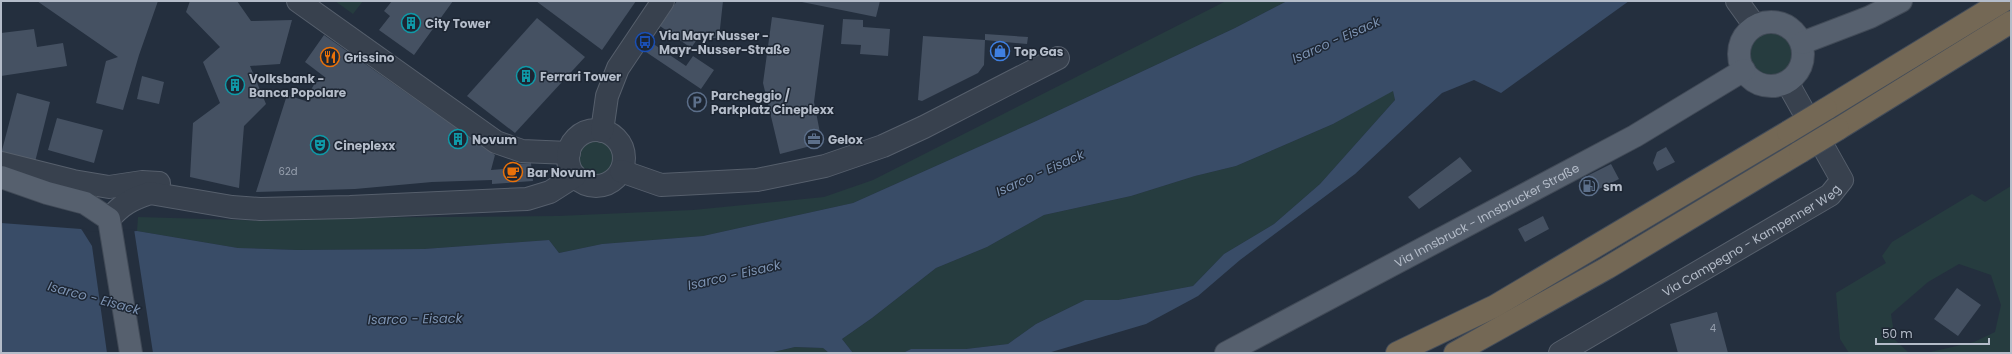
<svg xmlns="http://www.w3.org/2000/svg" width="2012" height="354" viewBox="0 0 2012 354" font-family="Poppins,sans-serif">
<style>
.green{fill:#263c3f}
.water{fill:#394c67}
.pier{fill:#242f3e}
.building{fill:#455162}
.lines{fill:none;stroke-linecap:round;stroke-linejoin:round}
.minor-casing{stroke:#565f6c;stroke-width:24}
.major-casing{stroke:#414a57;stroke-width:24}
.highway-casing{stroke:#434c59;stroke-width:24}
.minor{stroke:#38414e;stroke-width:22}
.major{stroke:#56606e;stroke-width:22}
.highway{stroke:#746855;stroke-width:22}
.highway-bridge-casing{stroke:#434c59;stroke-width:24;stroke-linecap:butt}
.highway-bridge{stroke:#746855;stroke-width:22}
.labels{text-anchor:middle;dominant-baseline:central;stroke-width:3;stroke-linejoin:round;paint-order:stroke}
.number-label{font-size:10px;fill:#98a1af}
.poi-label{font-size:12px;font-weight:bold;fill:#b4bcc9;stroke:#1d2633;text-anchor:start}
.street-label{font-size:12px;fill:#b4bcc9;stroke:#1d2633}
.water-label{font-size:13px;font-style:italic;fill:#7c92b1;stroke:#1d2633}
</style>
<rect width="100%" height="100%" fill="#242f3e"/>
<g class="green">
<polygon points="335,1 363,1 353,14"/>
<polygon points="1226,1 1287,1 1235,28 1034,122 853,203 703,236 602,244 559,253 549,240 424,249 297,250 238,248 137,231 138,217 269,221 307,218 558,216 693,210 824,197 873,180"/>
<circle cx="1771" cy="54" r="23"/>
<polygon points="1393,90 1395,100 1320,184 1274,224 1224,254 1193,286 1118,300 1085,300 1036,324 1008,344 966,349 911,349 903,353 853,353 842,339 872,318 936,268 987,247 1044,215 1131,196 1195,176 1236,166 1333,124"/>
<circle cx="597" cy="158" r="23"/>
<polygon points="2011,186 2011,353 1926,353 1974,342 1995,332 2001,305 1991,275 1959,264 1928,282 1891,314 1895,340 1909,353 1849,353 1840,339 1836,293 1886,263 1882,256 1892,242 1972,194 1985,202"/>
<polygon points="795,347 823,348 829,353 769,353"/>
</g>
<polygon class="water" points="1287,1 1629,1 1501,93 1474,80 1442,93 1355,174 1240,260 1198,296 1146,324 1048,353 903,353 911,349 966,349 1008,344 1036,324 1085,300 1118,300 1193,286 1224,254 1274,224 1320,184 1395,100 1393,91 1333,124 1236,166 1195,176 1131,196 1044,215 987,247 936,268 872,318 842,339 853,353 829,353 823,348 795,347 769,353 1,353 1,223 81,229 91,234 137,231 238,248 297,250 424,249 549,240 559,253 602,244 703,236 853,203 1034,122 1235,28"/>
<polygon class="pier" points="80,227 91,232 134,229 153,353 107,353 92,246"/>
<g class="building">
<polygon points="37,1 158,1 139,55 123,110 96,103 106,61 118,57"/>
<polygon points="190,1 237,1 251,21 292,20 280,64 250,66 266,104 244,126 239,188 190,177 193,123 220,103 203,62 220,47 186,12"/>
<polygon points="392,1 453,1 414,55 379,30 390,16 384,11"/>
<polygon points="536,1 636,1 602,50"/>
<polygon points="677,1 723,1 719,38 707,38 701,34 691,48 660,26"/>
<polygon points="797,1 880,1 876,17"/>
<polygon points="772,17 824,25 814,102 822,143 780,154 763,83"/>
<polygon points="537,18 585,57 515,133 467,96"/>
<polygon points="843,19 863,20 863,27 890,29 888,56 860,54 861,45 841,44"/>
<polygon points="34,29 37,47 63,43 67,66 1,76 1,33"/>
<polygon points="985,34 1028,37 1027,44 985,40 984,65 978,73 922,101 918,100 923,36 985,40"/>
<polygon points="324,35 495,155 491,170 515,168 515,164 531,163 533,181 492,184 492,180 432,182 355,189 256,192 287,95 309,102 309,93 315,83 326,78 305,62"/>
<polygon points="652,43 686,66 693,56 714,70 701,89 646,52"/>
<polygon points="142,76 164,82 159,104 137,99"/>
<polygon points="17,93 50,102 34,166 1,154"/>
<polygon points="57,118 103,130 94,163 48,150"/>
<polygon points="1666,147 1675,162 1657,171 1653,163 1657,152"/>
<polygon points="1460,157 1472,171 1419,209 1408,197"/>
<polygon points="1611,164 1619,179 1589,194 1581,179"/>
<polygon points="1543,216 1549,229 1525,242 1518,229"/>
<polygon points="1957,288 1981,305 1958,336 1934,319"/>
<polygon points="1717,312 1728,353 1678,353 1670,324"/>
</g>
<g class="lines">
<defs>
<g id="minor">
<polyline points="298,1 496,142 522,151 569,153"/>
<polyline points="1737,1 1755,26"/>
<circle cx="596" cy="158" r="28"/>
<polyline points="602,131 607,96 618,68 663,1"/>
<polyline points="1,163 73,181 109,187 142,182 159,183"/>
<polyline points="621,171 661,185 757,180 825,166 883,146 924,127 1058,58"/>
<path d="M109,219C122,204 132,199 150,193L232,207L260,209L350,207L527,199L550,192L575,176"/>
<path id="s1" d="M1560,353L1830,195L1842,180L1787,82"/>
</g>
<g id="major">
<circle cx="1771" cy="54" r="32"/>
<polyline points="1802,43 1870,17 1901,1"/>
<polyline points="1,177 47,193 85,203 109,219 131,353"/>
<path id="s2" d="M1226,353L1635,136L1744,70"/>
</g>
<g id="highway">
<polyline points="1826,109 2003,1"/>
<polyline points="1838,129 2011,22"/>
<polyline points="1397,353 1495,306 1788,132"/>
<polyline points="1455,353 1607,268 1800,152"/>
</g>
</defs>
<use href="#minor" class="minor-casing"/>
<use href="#major" class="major-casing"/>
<use href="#highway" class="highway-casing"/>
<use href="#minor" class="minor"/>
<use href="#major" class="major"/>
<use href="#highway" class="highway"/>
<defs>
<g id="highway-bridge">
<polyline points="1788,132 1826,109"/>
<polyline points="1800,152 1838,129"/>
</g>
</defs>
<use href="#highway-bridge" class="highway-bridge-casing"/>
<use href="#highway-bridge" class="highway-bridge"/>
</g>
<defs>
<symbol id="building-ring" viewBox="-11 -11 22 22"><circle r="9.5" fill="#1d2633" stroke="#0f9aa8" stroke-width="1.5"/><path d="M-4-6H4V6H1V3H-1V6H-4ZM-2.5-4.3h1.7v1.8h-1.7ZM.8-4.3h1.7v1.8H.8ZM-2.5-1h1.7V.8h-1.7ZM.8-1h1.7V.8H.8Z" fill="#0f9aa8"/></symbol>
<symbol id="bus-ring" viewBox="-11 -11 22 22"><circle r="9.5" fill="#1d2633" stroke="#1a4fb4" stroke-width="1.5"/><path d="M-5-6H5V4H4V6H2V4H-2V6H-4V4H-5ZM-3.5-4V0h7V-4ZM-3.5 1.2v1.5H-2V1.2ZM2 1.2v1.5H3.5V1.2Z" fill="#1a4fb4"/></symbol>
<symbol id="shop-ring" viewBox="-11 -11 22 22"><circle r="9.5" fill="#1d2633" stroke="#3f7fe0" stroke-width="1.5"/><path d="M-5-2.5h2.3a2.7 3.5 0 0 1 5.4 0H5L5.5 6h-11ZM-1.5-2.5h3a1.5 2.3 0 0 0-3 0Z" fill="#3f7fe0"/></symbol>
<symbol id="restaurant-ring" viewBox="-11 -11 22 22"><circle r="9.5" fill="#1d2633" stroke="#e8710a" stroke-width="1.5"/><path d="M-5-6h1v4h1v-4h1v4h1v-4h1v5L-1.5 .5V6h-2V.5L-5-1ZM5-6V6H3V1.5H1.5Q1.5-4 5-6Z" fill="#e8710a"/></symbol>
<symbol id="parking-ring" viewBox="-11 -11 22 22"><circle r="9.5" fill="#1d2633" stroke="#5c6f8a" stroke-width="1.5"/><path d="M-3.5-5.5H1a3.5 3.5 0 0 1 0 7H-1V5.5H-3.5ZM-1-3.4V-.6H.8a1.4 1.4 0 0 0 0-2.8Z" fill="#5c6f8a"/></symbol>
<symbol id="office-ring" viewBox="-11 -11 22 22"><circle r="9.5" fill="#1d2633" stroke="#5c6f8a" stroke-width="1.5"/><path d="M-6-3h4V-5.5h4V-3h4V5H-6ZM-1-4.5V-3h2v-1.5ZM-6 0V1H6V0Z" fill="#5c6f8a"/></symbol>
<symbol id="theatre-ring" viewBox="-11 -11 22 22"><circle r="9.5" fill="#1d2633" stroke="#0f9aa8" stroke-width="1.5"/><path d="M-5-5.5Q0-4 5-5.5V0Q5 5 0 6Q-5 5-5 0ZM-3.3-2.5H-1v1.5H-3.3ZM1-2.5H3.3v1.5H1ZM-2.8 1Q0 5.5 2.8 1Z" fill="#0f9aa8"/></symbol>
<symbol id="cafe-ring" viewBox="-11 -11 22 22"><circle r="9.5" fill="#1d2633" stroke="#e8710a" stroke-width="1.5"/><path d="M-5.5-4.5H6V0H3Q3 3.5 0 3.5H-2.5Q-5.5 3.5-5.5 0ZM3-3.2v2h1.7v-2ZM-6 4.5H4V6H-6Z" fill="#e8710a"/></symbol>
<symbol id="fuel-ring" viewBox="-11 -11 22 22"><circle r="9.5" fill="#1d2633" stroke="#5c6f8a" stroke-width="1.5"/><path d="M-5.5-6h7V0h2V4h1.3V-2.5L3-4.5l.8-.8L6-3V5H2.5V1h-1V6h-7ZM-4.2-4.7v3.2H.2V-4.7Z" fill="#5c6f8a"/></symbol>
</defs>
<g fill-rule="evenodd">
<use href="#building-ring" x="400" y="12" width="22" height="22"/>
<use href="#bus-ring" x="634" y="31" width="22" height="22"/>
<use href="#shop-ring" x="989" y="40" width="22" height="22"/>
<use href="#restaurant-ring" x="319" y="46" width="22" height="22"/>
<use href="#building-ring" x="515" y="65" width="22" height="22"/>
<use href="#building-ring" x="224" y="74" width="22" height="22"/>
<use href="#parking-ring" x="686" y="91" width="22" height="22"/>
<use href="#building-ring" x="447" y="128" width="22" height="22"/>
<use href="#office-ring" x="803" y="128" width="22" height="22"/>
<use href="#theatre-ring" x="309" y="134" width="22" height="22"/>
<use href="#cafe-ring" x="502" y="161" width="22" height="22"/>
<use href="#fuel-ring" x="1578" y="175" width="22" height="22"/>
</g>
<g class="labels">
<g class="number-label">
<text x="288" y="171">62d</text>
<text x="1713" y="328">4</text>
</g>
<g class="poi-label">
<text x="425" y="23">City Tower</text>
<text x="659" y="35">Via Mayr Nusser -<tspan x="659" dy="14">Mayr-Nusser-Straße</tspan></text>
<text x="1014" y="51">Top Gas</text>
<text x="344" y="57">Grissino</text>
<text x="540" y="76">Ferrari Tower</text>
<text x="249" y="78">Volksbank -<tspan x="249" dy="14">Banca Popolare</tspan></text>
<text x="711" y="95">Parcheggio /<tspan x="711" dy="14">Parkplatz Cineplexx</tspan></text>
<text x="472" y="139">Novum</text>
<text x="828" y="139">Gelox</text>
<text x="334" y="145">Cineplexx</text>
<text x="527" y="172">Bar Novum</text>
<text x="1603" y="186">sm</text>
</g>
<g class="street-label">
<text stroke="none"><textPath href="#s2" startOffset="295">Via Innsbruck - Innsbrucker Straße</textPath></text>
<text stroke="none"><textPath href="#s1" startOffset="222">Via Campegno - Kampenner Weg</textPath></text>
</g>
<g class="water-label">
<text transform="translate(1336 40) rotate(-24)">Isarco - Eisack</text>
<text transform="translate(1040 173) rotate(-24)">Isarco - Eisack</text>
<text transform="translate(734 275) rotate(-13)">Isarco - Eisack</text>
<text transform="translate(94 298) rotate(15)">Isarco - Eisack</text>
<text transform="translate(415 319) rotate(-1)">Isarco - Eisack</text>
</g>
</g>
<rect width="2012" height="354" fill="none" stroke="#b4bcc9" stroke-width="4"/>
<path d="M1876 338v6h113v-6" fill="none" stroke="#b4bcc9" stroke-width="2"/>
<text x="1882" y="338" font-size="12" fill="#b4bcc9" stroke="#1d2633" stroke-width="3" paint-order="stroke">50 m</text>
</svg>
